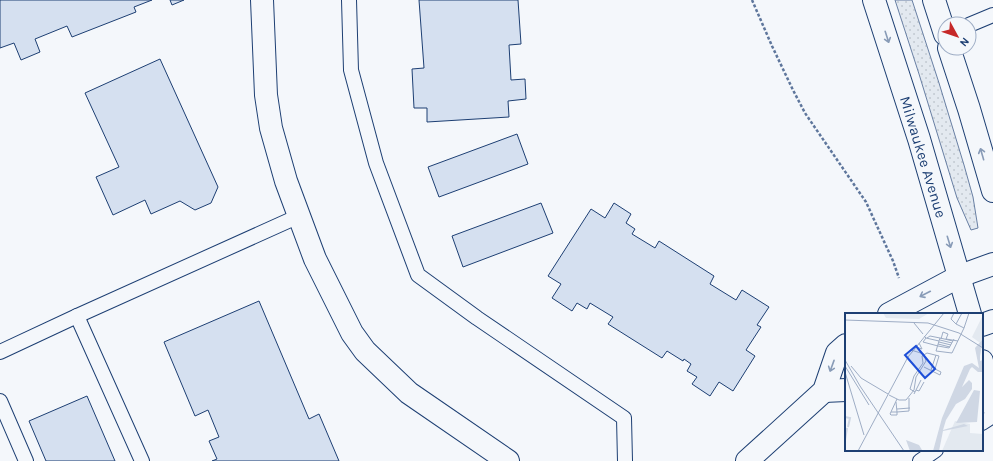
<svg xmlns="http://www.w3.org/2000/svg" width="993" height="461" viewBox="0 0 993 461" font-family="Karla,sans-serif">
<style>
.grass{fill:url(#grass-dots);stroke:#687fa3}
.building{fill:#d5e0f0;stroke:#1d3f73}
.lines{fill:none;stroke-linecap:round;stroke-linejoin:round}
.lane-casing{stroke:#1d3f73;stroke-width:16}
.street-casing{stroke:#1d3f73;stroke-width:24}
.primary-casing{stroke:#1d3f73;stroke-width:24}
.path{stroke:#5e769c;stroke-width:2.5;stroke-dasharray:3 2;stroke-linecap:butt}
.lane{stroke:#f4f7fb;stroke-width:14}
.street{stroke:#f4f7fb;stroke-width:22}
.primary{stroke:#f4f7fb;stroke-width:22}
.oneway{stroke:#889bb7}
.labels{text-anchor:middle;dominant-baseline:central;stroke-width:3;stroke-linejoin:round;paint-order:stroke}
.street-label{font-size:15px;fill:#1d3f73;stroke:#f4f7fb}
.inset-river{fill:none;stroke:#cfd7e4;stroke-width:2}
.inset-road{fill:none;stroke:#9eadc5;stroke-width:1}
.view{fill:#1d4ed8;fill-opacity:0.15;stroke:#1d4ed8;stroke-width:2}
.inset-edge{fill:none;stroke:#1d3f73;stroke-width:2}
</style>
<defs>
<pattern id="grass-dots" width="8" height="8" patternUnits="userSpaceOnUse"><rect width="8" height="8" fill="#e3e9f0"/><path d="M2 2h.1M6 6h.1" fill="none" stroke="#c2c9d1" stroke-width="1.8" stroke-linecap="round"/></pattern>
</defs>
<rect width="100%" height="100%" fill="#f4f7fb"/>
<polygon class="grass" points="895,0 912,0 939,83 964,165 973,197 978,228 971,230 957,198 919,74"/>
<g class="building">
<polygon points="0,0 152,0 134,7 136,12 72,37 67,26 35,39 40,52 21,60 14,43 0,48"/>
<polygon points="170,0 184,0 172,5"/>
<polygon points="419,0 518,0 521,44 509,45 511,80 525,79 526,99 508,101 509,117 427,122 427,108 414,108 412,69 424,68"/>
<polygon points="160,59 218,187 211,203 195,210 180,201 151,214 145,200 113,215 96,177 119,167 85,93"/>
<polygon points="517,134 528,164 439,197 428,167"/>
<polygon points="541,203 553,233 463,267 452,236"/>
<polygon points="614,203 631,214 626,223 635,229 632,234 655,248 659,241 714,276 710,284 736,300 742,290 769,307 757,325 761,327 746,350 755,356 733,391 719,382 710,396 692,384 697,377 687,371 691,364 684,359 683,361 667,351 662,358 608,324 613,317 590,303 587,309 577,303 572,311 552,298 561,284 548,276 591,209 605,218"/>
<polygon points="259,301 309,419 319,414 339,461 212,461 217,459 209,441 219,437 208,410 195,416 164,342"/>
<polygon points="87,396 115,461 46,461 29,421"/>
</g>
<g class="lines">
<defs>
<g id="lane">
<polyline points="349,0 351,70 376,163 418,275 477,318 624,418 625,461"/>
<polyline points="969,25 993,15"/>
<polyline points="77,316 142,461"/>
<polyline points="0,352 77,316 299,216"/>
<polyline points="0,401 26,461"/>
<polyline points="982,423 993,416"/>
<polyline points="920,461 936,450"/>
</g>
<g id="street">
<polyline points="262,0 266,95 271,128 286,181 315,259 352,333 365,351 409,393 508,461"/>
<polyline points="889,314 960,276 993,264"/>
<polyline points="982,325 993,321"/>
<polyline points="824,391 846,390"/>
<polyline points="747,461 824,391 837,353 846,345"/>
</g>
<g id="primary">
<polyline points="874,0 919,139 970,314"/>
<polyline points="934,0 945,34"/>
<polyline points="949,48 969,109 993,191"/>
<polyline points="982,361 993,406"/>
</g>
</defs>
<use href="#lane" class="lane-casing"/>
<use href="#street" class="street-casing"/>
<use href="#primary" class="primary-casing"/>
<polyline class="path" points="752,0 772,46 793,90 805,113 866,202 893,261 899,278"/>
<use href="#lane" class="lane"/>
<use href="#street" class="street"/>
<use href="#primary" class="primary"/>
</g>
<defs><path id="oneway-shaft" d="M-6 0H5M1.5-3L5.5 0L1.5 3" fill="none" stroke-width="1.6" stroke-linecap="round" stroke-linejoin="round"/></defs>
<g class="oneway">
<use href="#oneway-shaft" transform="translate(887 37) rotate(72)"/>
<use href="#oneway-shaft" transform="translate(982 154) rotate(-106)"/>
<use href="#oneway-shaft" transform="translate(949 242) rotate(73)"/>
<use href="#oneway-shaft" transform="translate(925 294) rotate(153)"/>
<use href="#oneway-shaft" transform="translate(832 366) rotate(110)"/>
</g>
<g class="labels">
<g class="street-label">
<text transform="translate(923 157) rotate(73)">Milwaukee Avenue</text>
</g>
</g>
<g transform="translate(845 313)">
<rect width="138" height="138" fill="#f4f7fb"/>
<path d="M110,108L125,111V120L138,121V138H97Z" fill="#e3e9f0"/>
<path d="M120,123L129,124L120,129L113,138H106Z" fill="#e3e9f0"/>
<path d="M38,0H84L74,6L41,5ZM138,2V32L127,24Z" fill="#e3e9f0"/>
<path d="M138,26L135,43V48L138,47V59H133L127,54L125,56L117,74L124,67L127,70V76L120,86L111,91L101,107L98,117L119,111L123,113L98,118L94,138H88L97,105L119,53L127,50L134,55L130,35ZM129,77L135,78L132,109L111,110ZM61,127L74,132L77,137L65,138Z" fill="#cfd7e4"/>
<path class="inset-river" d="M0,104L5,105L3,114M0,127L2,115"/>
<path class="inset-road" d="M109,0L106,6L111,11L117,0M0,7L83,10L114,20L138,35M69,10L78,21M111,11L119,15L124,0M79,23L81,25L94,28L95,25L85,23L82,25M81,25L78,29L93,33M95,25L108,28M96,26L98,19L103,21L101,26M101,26L113,28M95,27L107,30M94,28L91,38L107,40L119,15M94,29L106,32M93,31L105,34M93,33L104,35L109,26M71,34L77,36L74,30M0,47L15,73L59,138M0,53L24,92M6,53L16,65L43,81M86,57L91,42M0,59L19,122M71,77L74,78L79,69M70,79L65,76L69,63L78,50L77,43L82,40L94,43L90,56L96,59L95,62L79,54M69,81L76,67M44,82L54,87H61L69,77L71,64L81,48L79,41L66,37M52,86L45,101L46,102H52V99L64,98V85M52,96L65,95M46,99H52L51,89M13,138L63,44L99,0"/>
<path class="view" d="M71,33L90,56L80,65L60,42Z"/>
<rect width="138" height="138" class="inset-edge"/>
</g>
<g transform="translate(957 36) rotate(130)"><circle r="19" fill="#f4f7fb" stroke="#9eadc5"/>
<path d="M0-3L7 15L0 10L-7 15Z" fill="#c62828"/>
<text y="-6" font-size="11" font-weight="bold" text-anchor="middle" fill="#1d3f73">N</text>
</g>
</svg>
